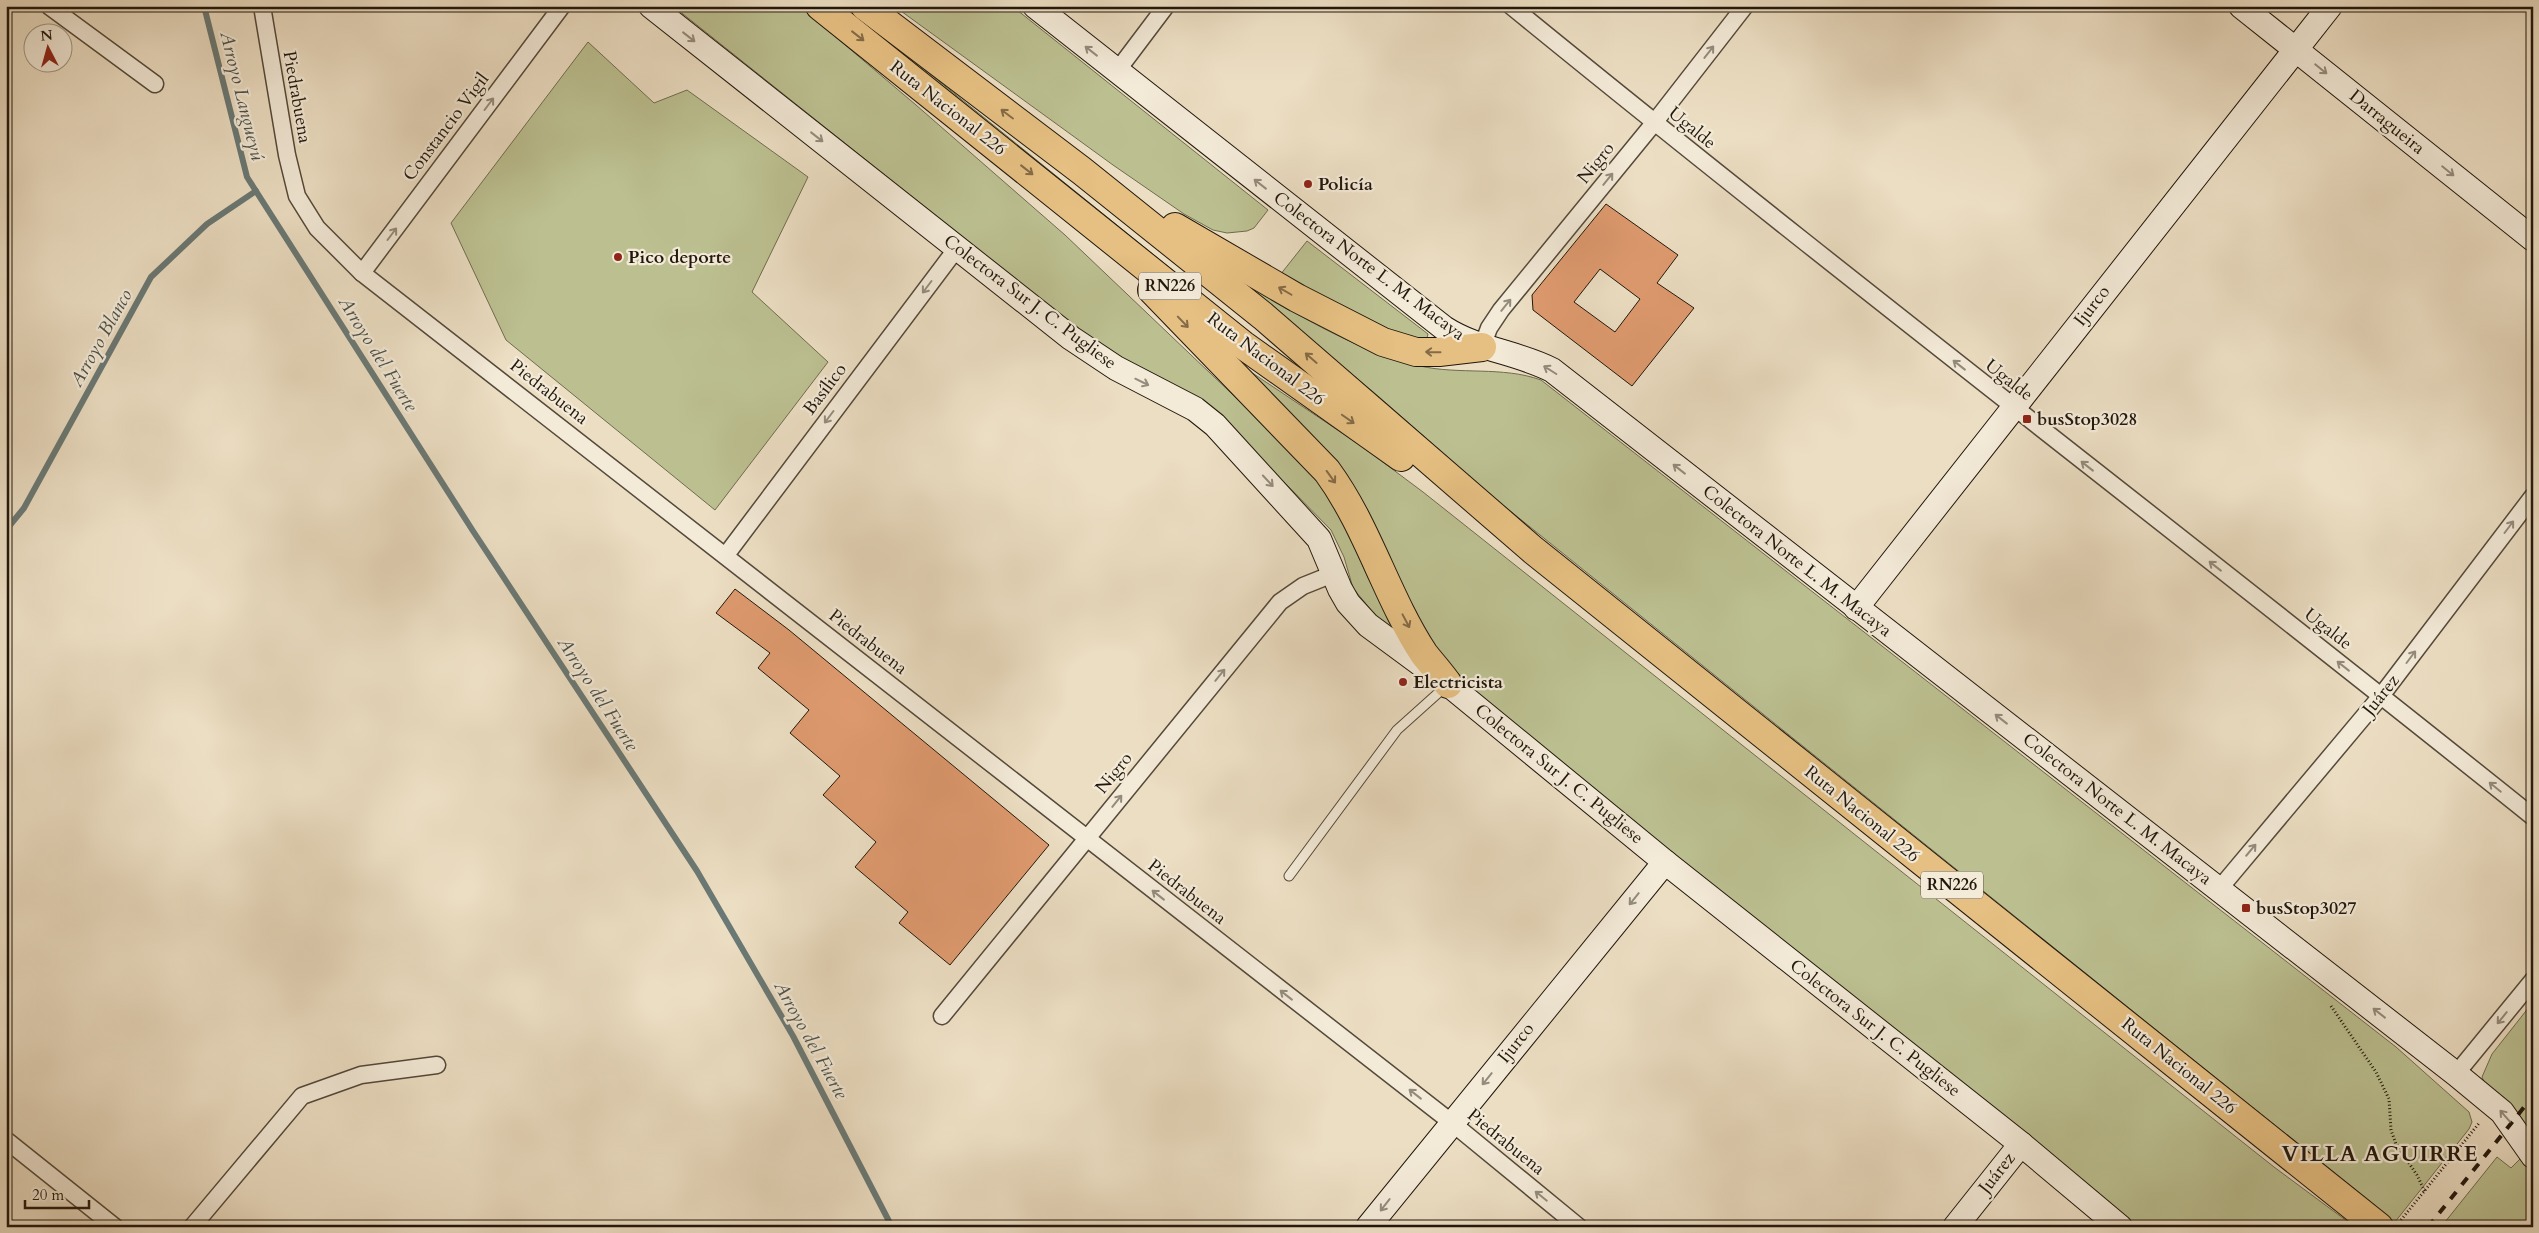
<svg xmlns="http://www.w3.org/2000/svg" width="2539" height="1233" viewBox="0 0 2539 1233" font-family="Cardo,serif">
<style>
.green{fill:#bcc091;stroke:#6e6c4e}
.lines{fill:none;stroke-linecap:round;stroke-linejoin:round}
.stream{stroke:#6a7975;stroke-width:6}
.building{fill:#df9a6f;stroke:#21170c;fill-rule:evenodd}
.lane-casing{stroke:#54493a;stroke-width:11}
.street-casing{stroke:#54493a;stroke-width:19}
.secondary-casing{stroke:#21170c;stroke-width:26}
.highway-casing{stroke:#21170c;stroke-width:30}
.path{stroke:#21170c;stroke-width:3;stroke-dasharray:1 2.5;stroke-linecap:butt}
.lane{stroke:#f3ead8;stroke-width:9}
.street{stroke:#f3ead8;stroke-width:16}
.secondary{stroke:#f3ead8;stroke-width:24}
.highway{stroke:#e6bf82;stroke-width:28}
.rail{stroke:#21170c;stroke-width:4;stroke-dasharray:9 9;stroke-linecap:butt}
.oneway{stroke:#846b47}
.oneway2{stroke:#948b7c}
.poi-dot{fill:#8f2418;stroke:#f3ead8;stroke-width:2}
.labels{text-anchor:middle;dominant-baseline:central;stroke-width:4.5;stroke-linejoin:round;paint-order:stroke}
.shield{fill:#f3ead8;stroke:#605649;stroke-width:1}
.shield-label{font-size:16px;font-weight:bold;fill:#21170c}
.street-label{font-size:18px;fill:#21170c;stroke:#f3ead8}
.poi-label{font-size:18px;font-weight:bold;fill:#21170c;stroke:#f3ead8;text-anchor:start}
.water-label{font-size:19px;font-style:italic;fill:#4b5049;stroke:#f3ead8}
.district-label{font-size:22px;font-weight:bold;letter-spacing:1px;fill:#21170c;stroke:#f3ead8}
</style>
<rect width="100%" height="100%" fill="#ecdec3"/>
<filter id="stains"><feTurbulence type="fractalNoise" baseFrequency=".004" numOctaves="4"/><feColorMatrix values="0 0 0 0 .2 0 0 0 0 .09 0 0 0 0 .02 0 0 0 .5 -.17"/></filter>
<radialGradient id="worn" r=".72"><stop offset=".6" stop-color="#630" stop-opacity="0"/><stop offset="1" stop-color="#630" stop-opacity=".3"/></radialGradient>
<g class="green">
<polygon points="673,6 799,6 916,105 1065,235 1294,453 1319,481 1347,528 1368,578 1390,617 1393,630 1379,620 1353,588 1344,557 1331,530 1236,433 1093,341"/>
<polygon points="835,6 846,6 1248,331"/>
<polygon points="894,6 1012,6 1268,210 1254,228 1247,231 1227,233 1213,230 1184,214 1113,165"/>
<polygon points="588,42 654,103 687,90 808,177 752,292 828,362 715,510 506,340 451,223"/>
<polygon points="1307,241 1428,334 1426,342 1403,340 1280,275"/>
<path d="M1230,273C1286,309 1355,351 1420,366C1460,375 1502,366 1541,380L2396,1047L2469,1112L2472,1122L2469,1129L2391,1227H2364L2378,1208L1494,498L1378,396Z"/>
<polygon points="1239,364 1360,445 1423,492 2274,1167 2355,1227 2134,1227 1501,717 1444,659"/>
<polygon points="2533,1002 2533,1135 2529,1135 2488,1090 2482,1077 2492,1054"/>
<path d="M2497,1157L2511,1168L2520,1159C2539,1172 2533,1205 2533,1227H2441Z"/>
</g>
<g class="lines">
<g class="stream">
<polyline points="204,6 247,177 473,531 697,871 793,1036 892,1227"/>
<polyline points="6,530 24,508 151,277 207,224 256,191"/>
</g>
</g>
<g class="building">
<path d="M1606,204L1678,255L1657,283L1694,308L1632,386L1533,310L1532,295ZM1600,269L1640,299L1615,332L1574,302Z"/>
<polygon points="735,589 789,630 1049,845 950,965 899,923 908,912 855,867 876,842 823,795 840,776 790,733 809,710 758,668 770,653 716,613"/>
</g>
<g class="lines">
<defs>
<polyline id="lane" points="1289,876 1397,730 1446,686"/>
<g id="street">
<polyline points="49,6 155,84"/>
<polyline points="262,6 287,155 297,196 317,228 362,273 1451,1122 1579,1227"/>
<path d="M1511,6C1848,281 2194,545 2533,817"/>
<polyline points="1117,71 1166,6"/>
<polyline points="362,273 562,6"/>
<polyline points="1482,347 1489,328 1501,310 1654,123 1745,6"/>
<polyline points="726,555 957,248"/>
<polyline points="2220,888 2381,696 2533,496"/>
<polyline points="942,1016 1280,602 1303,586 1333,574"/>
<polyline points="2456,1074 2533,980"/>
<polyline points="6,1140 115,1227"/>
<polyline points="192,1227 302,1096 361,1075 437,1065"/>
</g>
<g id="secondary">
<polyline points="651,6 1071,338 1116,368 1195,409 1215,425 1319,539 1340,589 1348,603 1368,625 1448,684 1665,862 2021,1144 2120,1227"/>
<path d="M1035,6L1444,328C1478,350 1517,352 1552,370L2456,1074L2502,1112L2533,1156"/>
<polyline points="2241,6 2533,239"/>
<polyline points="1856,608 2330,6"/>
<polyline points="1368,1227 1665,862"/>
<polyline points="1955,1227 2021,1144"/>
</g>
<g id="highway">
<polyline points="820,6 1243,345 1401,457"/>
<polyline points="865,6 1082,171 1263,316 1533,550 2379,1227"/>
<polyline points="1175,227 1297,298 1383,342 1416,352 1439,352 1482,347"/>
<path d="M1152,290L1327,471C1368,527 1386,596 1424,654C1432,664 1441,674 1448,684"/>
</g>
</defs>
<use href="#lane" class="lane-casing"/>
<use href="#street" class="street-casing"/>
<use href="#secondary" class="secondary-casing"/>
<use href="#highway" class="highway-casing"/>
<g class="path">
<polyline points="2331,1006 2376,1072 2389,1099 2391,1130 2396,1144 2417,1175 2425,1192"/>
<polyline points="2401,1220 2480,1122"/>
</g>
<use href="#lane" class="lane"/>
<use href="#street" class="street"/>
<use href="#secondary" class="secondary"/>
<use href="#highway" class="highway"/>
<polyline class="rail" points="2428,1227 2533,1096"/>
</g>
<defs><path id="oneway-shaft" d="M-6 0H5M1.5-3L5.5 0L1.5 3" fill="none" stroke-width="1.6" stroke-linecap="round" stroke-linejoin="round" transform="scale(1.25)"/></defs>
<g class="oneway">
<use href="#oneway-shaft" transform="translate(858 36) rotate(38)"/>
<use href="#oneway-shaft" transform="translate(1007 114) rotate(-143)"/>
<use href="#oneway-shaft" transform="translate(1027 170) rotate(38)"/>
<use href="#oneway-shaft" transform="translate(1285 291) rotate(-150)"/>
<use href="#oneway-shaft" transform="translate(1183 322) rotate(46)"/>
<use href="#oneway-shaft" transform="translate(1433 352) rotate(-179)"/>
<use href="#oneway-shaft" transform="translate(1311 358) rotate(-139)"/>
<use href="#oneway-shaft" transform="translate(1348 419) rotate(35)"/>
<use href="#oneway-shaft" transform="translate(1331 477) rotate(54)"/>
<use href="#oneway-shaft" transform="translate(1406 621) rotate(62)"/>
</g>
<g class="oneway2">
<use href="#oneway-shaft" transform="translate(689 37) rotate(38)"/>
<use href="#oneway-shaft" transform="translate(1091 51) rotate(-142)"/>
<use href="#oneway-shaft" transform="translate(1709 52) rotate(-52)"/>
<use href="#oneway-shaft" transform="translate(2321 69) rotate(39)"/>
<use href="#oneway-shaft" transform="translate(489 104) rotate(-53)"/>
<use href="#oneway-shaft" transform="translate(817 137) rotate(38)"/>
<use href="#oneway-shaft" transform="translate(2448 171) rotate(39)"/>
<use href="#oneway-shaft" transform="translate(1608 179) rotate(-51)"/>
<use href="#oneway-shaft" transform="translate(1260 184) rotate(-142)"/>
<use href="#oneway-shaft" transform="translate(392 234) rotate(-53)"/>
<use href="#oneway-shaft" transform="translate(927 287) rotate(127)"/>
<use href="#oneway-shaft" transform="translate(1506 305) rotate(-51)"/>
<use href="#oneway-shaft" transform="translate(1959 365) rotate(-142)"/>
<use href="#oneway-shaft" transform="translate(1550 370) rotate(-148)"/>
<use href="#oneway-shaft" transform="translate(1142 382) rotate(26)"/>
<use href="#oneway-shaft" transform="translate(829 417) rotate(127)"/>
<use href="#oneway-shaft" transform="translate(2087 466) rotate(-142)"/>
<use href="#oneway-shaft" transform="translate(1679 469) rotate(-142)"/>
<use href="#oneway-shaft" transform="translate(1268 481) rotate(47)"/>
<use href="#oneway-shaft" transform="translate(2509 527) rotate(-53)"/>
<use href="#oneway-shaft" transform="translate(2215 566) rotate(-142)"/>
<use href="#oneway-shaft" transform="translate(2411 657) rotate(-53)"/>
<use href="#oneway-shaft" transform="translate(2343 666) rotate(-142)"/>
<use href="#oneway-shaft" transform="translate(1220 675) rotate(-51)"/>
<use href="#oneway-shaft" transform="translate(2001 719) rotate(-142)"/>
<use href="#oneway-shaft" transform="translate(2495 787) rotate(-141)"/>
<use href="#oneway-shaft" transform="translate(1117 801) rotate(-51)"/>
<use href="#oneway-shaft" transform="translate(2251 850) rotate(-50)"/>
<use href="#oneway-shaft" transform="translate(1158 895) rotate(-142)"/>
<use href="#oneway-shaft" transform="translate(1634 899) rotate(129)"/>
<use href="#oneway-shaft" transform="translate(1286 995) rotate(-142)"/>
<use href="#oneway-shaft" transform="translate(2379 1013) rotate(-142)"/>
<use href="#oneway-shaft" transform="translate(2502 1018) rotate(129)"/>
<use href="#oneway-shaft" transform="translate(1487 1079) rotate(129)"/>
<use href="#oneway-shaft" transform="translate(1415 1094) rotate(-142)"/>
<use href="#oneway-shaft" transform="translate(2505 1116) rotate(-131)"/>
<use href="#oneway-shaft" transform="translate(1541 1196) rotate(-141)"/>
<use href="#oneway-shaft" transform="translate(1385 1205) rotate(128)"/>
</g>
<g class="poi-dot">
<circle cx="1308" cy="184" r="5"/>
<circle cx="618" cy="257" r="5"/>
<rect x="2022" y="414" width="10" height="10" rx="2.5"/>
<circle cx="1403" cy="682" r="5"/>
<rect x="2241" y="903" width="10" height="10" rx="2.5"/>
</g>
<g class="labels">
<g class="shield">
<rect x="1139" y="272.5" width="62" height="27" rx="4"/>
<rect x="1921" y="871.5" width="62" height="27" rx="4"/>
</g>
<g class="shield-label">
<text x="1170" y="286">RN226</text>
<text x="1952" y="885">RN226</text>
</g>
<g class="street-label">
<text transform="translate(297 97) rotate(80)">Piedrabuena</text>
<text transform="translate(948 108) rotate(38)">Ruta Nacional 226</text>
<text transform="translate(2387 122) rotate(39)">Darragueira</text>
<text transform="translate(446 127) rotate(-53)">Constancio Vigil</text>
<text transform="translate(1692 128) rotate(39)">Ugalde</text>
<text transform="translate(1596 163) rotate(-51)">Nigro</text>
<text transform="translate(1369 266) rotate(37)">Colectora Norte L. M. Macaya</text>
<text transform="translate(1030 302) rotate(37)">Colectora Sur J. C. Pugliese</text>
<text transform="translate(2092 306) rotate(-52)">Ijurco</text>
<text transform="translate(1266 359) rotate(37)">Ruta Nacional 226</text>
<text transform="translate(2009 380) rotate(38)">Ugalde</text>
<text transform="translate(825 389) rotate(-53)">Basílico</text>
<text transform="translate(549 392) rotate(38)">Piedrabuena</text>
<text transform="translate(1797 561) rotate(38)">Colectora Norte L. M. Macaya</text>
<text transform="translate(2328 629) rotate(38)">Ugalde</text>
<text transform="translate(868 642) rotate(38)">Piedrabuena</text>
<text transform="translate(2381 695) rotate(-51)">Juárez</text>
<text transform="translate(1114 773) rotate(-51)">Nigro</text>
<text transform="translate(1559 774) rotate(39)">Colectora Sur J. C. Pugliese</text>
<text transform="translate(2117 809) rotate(38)">Colectora Norte L. M. Macaya</text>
<text transform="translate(1862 814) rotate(39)">Ruta Nacional 226</text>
<text transform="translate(1187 892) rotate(38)">Piedrabuena</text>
<text transform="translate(1875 1028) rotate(38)">Colectora Sur J. C. Pugliese</text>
<text transform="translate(1516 1043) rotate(-51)">Ijurco</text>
<text transform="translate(2179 1066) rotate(39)">Ruta Nacional 226</text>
<text transform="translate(1506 1142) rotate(39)">Piedrabuena</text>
<text transform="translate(1997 1173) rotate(-52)">Juárez</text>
</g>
<g class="poi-label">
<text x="1318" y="184">Policía</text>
<text x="628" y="257">Pico deporte</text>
<text x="2037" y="419">busStop3028</text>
<text x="1413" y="682">Electricista</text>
<text x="2256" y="908">busStop3027</text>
</g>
<g class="water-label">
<text transform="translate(242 96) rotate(76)">Arroyo Langueyú</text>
<text transform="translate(101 338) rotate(-61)">Arroyo Blanco</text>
<text transform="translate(378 354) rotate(58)">Arroyo del Fuerte</text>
<text transform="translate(598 694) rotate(57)">Arroyo del Fuerte</text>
<text transform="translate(811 1040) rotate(61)">Arroyo del Fuerte</text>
</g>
<g class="district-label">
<text x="2380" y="1154">VILLA AGUIRRE</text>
</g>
</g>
<rect width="2539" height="1233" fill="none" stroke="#ecdec3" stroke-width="25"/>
<rect x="8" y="8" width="2524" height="1218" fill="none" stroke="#21170c" stroke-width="2.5"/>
<rect x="12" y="12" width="2514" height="1208" fill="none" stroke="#21170c"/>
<g transform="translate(48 48) rotate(354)"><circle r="24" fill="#f3ead8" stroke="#9f9686"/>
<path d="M0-4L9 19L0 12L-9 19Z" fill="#8f2418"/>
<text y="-8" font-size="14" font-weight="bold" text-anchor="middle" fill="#21170c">N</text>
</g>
<path d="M25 1200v8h64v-8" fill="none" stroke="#21170c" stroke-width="2.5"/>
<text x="32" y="1200" font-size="15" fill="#21170c" stroke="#f3ead8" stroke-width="4" paint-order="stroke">20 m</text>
<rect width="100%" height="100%" filter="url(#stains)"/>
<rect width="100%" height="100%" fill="url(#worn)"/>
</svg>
